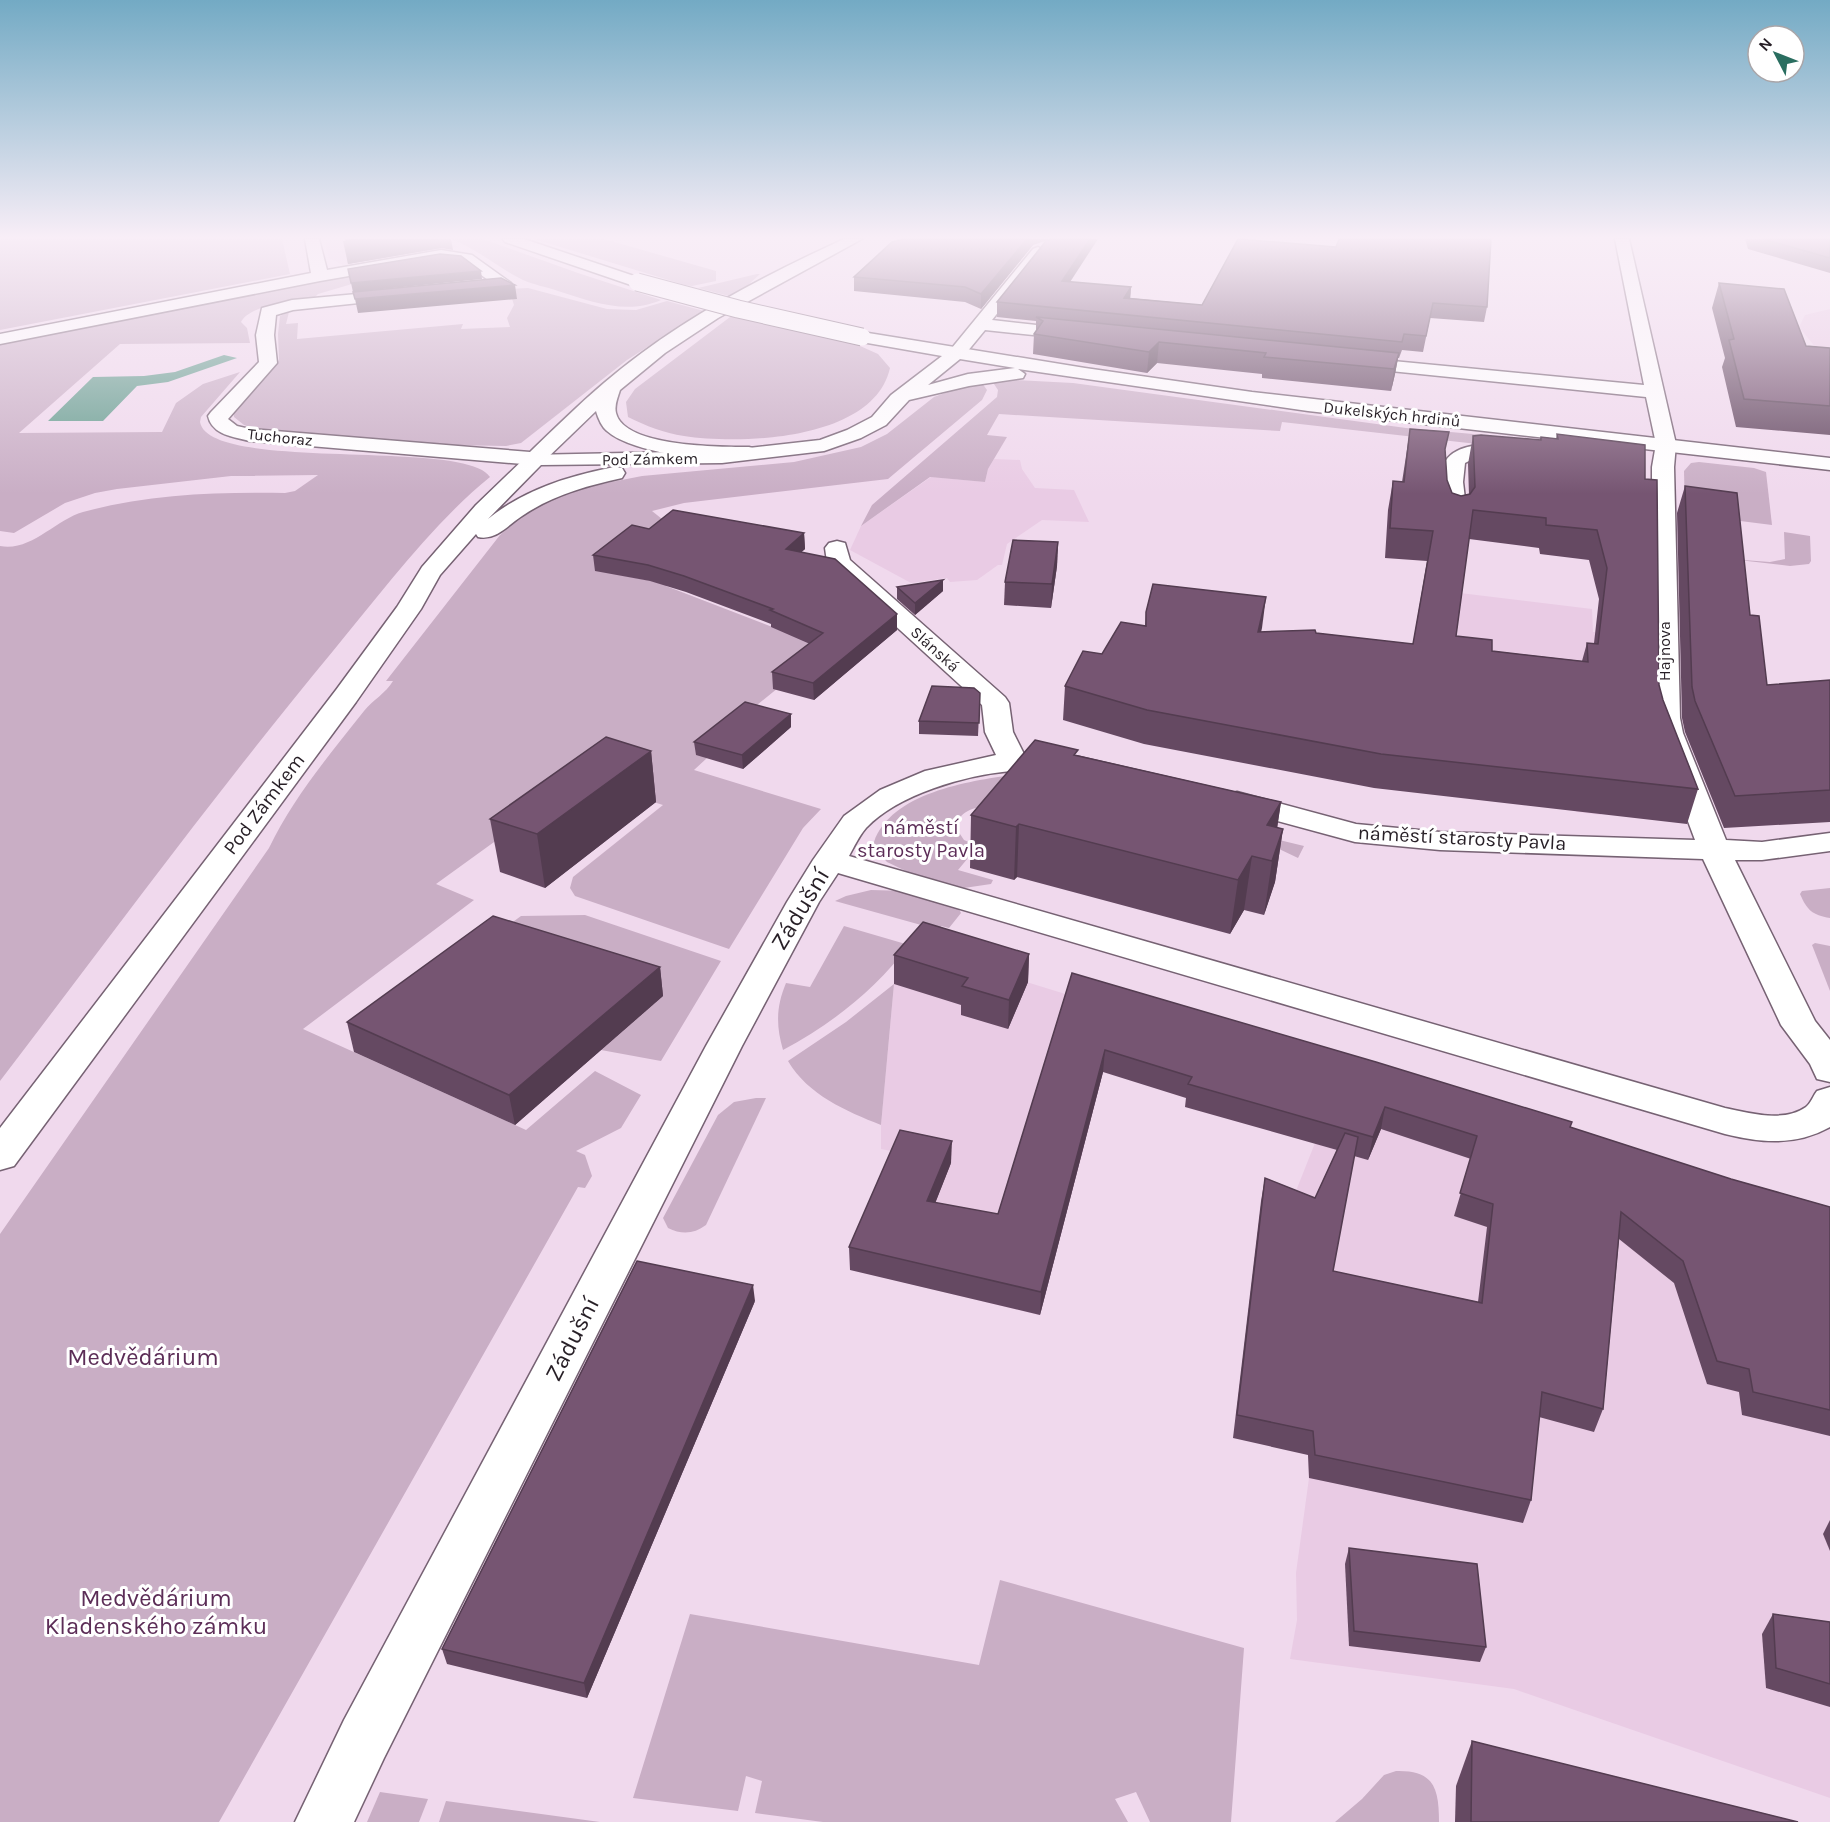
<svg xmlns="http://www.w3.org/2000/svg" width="1830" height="1822" viewBox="0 0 1830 1822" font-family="Karla,sans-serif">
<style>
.built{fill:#e9cbe4}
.green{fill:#c9aec5}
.water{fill:#649c8e}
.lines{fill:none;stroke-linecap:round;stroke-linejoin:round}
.street-casing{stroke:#766273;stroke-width:3}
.secondary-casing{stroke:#766273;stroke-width:3}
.street{fill:#fff;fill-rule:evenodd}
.secondary{fill:#fff;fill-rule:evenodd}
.secondary-bridge-casing{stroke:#766273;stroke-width:19;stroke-linecap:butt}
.secondary-bridge{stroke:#fff;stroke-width:17}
.wall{fill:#654962;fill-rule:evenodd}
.shaded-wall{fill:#533c50}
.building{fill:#765572;stroke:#533c50;stroke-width:1.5;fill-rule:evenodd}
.labels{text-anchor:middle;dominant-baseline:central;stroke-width:6;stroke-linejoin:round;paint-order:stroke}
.far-street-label{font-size:16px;fill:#271f26;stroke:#fff}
.street-label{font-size:20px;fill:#271f26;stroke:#fff}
.park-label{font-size:20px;fill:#5c2d57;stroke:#fff}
.near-street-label{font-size:24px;fill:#271f26;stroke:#fff}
.near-park-label{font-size:24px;fill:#5c2d57;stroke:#fff}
</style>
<rect width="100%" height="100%" fill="#f0d9ed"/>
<g class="built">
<polygon points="337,239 440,239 459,247 343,265 329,258 325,243"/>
<polygon points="1830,309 1830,359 1825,359 1799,327 1805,315"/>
<polygon points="994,459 1020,460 1022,469 1035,488 1074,490 1089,522 1042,520 1007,544 1002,565 998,565 977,580 950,582 947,578 911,583 850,550 861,526 931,477 985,482 988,469"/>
<polygon points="1460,593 1592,609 1593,632 1595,632 1601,815 1577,812 1446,694"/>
<polygon points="923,950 1075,997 1109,1049 1039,1315 902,1282 951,1163 881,1149 881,1125 894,984"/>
<polygon points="1342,1075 1830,1232 1830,1798 1514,1689 1290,1659 1297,1620 1296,1573 1309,1478 1308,1455 1302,1453 1288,1211"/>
</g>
<g class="green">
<polygon points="0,239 282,239 290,274 0,330"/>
<path d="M451,239H483L578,273L661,300C627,315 592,302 558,291C547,287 534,285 523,280C498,268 478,249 451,239Z"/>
<polygon points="534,239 604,239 716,271 716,281 692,286 685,285"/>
<path d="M437,259L318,294L314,298C296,299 250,305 241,322L247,328L250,343L120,344L19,433L162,432L176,403L203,384L240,372L201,417L200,422C209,473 467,438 490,477C432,524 381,593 333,651C217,791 110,937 0,1081V546C31,552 55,520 83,512C149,494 217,492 285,493L295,491L318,475L231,476L117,489L95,493L65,503L14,533L0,531V343Z"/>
<polygon points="757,274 760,274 747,286 729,296 698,288"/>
<polygon points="528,288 607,309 636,310 667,301 704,311 627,360 521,443 506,446 448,445 261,431 244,425 234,417 233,409 279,360 278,334 280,316 289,312 286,324 298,323 297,339 463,324 461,329 510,327 507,318 514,305 509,289"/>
<path d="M734,314L849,341L878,354L890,368C874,440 743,445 684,436C664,433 646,426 628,417L626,402L635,389Z"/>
<polygon points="1014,380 1073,383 1406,428 1484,435 1638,462 1282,422 1280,431 999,414 987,435 1007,437 988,469 985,482 930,477 861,526 872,505 997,397 998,390 992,381"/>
<path d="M982,383L987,390L982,400L888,479L684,503L652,511L662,519L595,570L667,584L666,586L827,648L697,754L707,758L694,770L821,809L803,828L729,949L575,896L570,888L573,877L663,805L581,779L436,884L474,900L303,1029L526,1130L595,1071L641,1095L621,1128L576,1151L585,1155L592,1176L585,1188L578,1187L219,1822H0V1234L269,848C293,798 330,754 364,711C373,700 386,693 393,681H386L500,535L530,509L571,490L642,476L794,462L861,447L887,434L934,397L961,387Z"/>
<polygon points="1699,462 1754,468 1766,472 1772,525 1685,514 1684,471 1691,463"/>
<polygon points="1784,532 1810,536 1811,561 1809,564 1790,566 1730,559 1770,562 1785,559"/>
<path d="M1013,775L1304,846L1298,858L1277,848L988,805C974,808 958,811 956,828L964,840L978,846L958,870L993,880L991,884L964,888L908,872L887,862L875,849L874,842C891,793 968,781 1013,775Z"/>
<path d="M1830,888V918C1812,915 1807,910 1800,894L1802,891Z"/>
<polygon points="871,890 906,891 957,906 961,913 949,928 941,926 939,930 835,901 846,896"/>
<polygon points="585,915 721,961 661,1061 601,1050 663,996 484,943 521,916"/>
<path d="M844,926L909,945C876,989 832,1024 783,1050C776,1026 776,1007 786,983L810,987Z"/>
<polygon points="1815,943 1830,946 1830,991 1812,945"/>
<path d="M894,984L881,1125C846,1111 808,1095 788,1061L846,1022Z"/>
<path d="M756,1098H766L706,1225C694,1234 682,1235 668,1228L663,1218L718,1115L734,1102Z"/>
<polygon points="1000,1580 1244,1648 1231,1822 1150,1822 1136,1792 1115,1799 1128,1822 823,1822 755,1813 762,1781 746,1776 738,1811 633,1798 690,1614 979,1665"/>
<path d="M1396,1771C1434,1770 1439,1788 1439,1822H1335L1362,1799L1384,1775Z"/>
<polygon points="380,1792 428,1799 419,1822 367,1822"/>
<polygon points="446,1801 600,1822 439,1822"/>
</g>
<polygon class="water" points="224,355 237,358 168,382 137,386 103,421 48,421 93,377 144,376 175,372"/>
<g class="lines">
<defs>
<g id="street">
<path d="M305,239H319L327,270L441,250L472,255L511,283C502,294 474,296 460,292L458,289L460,286L491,282L463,262L441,260L320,281L0,344V334L311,273Z"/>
<path d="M844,239H862L718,318L665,353L620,390C618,397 614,405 616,413C624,447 721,447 749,447L756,449L759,453L756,457C725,465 632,454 607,431C602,427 598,418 596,411L542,463L535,465L250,441C234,437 212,435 208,416L211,412L259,362L256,335L262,308L292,300L400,290L406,292L408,295L406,298L293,310L276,315L274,335L277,363L228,419L237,426L250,429L530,452C554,429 578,405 604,383C675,322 759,278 844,239Z"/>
<polygon points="1615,239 1629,239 1676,444 1674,467 1680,718 1683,733 1726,840 1762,842 1830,833 1830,851 1762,860 1735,860 1815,1021 1830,1040 1830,1082 1817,1079 1810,1064 1781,1025 1703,859 1440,850 1355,842 1226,807 1222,801 1226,795 1237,792 1356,824 1440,832 1695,840 1655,733 1652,718 1652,467 1656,444 1646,397 1351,367 1345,366 1342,362 1345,358 1351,357 1644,385"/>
<polygon points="1038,247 1046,252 992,320 1082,330 1088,331 1091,335 1088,339 1082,340 985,330 962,358 950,358 947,354 1033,249"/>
<path d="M1509,444L1523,447L1526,451L1523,455C1504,460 1484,453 1465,463L1463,482L1467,516L1464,521L1456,523L1448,521L1445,516C1444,501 1437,478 1444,464C1454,442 1490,444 1509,444Z"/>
<path d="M837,541L845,543L850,560L1005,697L1009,703L1013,732L1024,754H1061L1071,757L1076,763L1071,769C1051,774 1031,769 1011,771C966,775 898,794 866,828C859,836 854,847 849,856L1725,1108C1750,1113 1783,1123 1806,1107C1811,1103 1813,1096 1817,1091L1830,1087V1127C1796,1146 1761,1143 1725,1134L838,873L819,902L742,1046L384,1758L354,1822H295L344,1720L706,1046L787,902L813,860L844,816L880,790L925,771L996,755L985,732L982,705L831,567L827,562L825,548L829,543Z"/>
</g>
<g id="secondary">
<polygon points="503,239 524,239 643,279 645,282 643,285 631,285 505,242"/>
<path d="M862,332L1085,368L1252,392L1830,458V470L1308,411L1018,369L1025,374L1023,378L969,386L909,400L886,425L861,438L824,451L722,463L541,465L488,519C525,489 569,476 614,467L622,468L625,473L622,478C586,486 553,495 522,516C508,525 496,541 478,537L476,534L440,575L421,609L356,702L14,1166L0,1170V1128L336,690L397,607L422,567L476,505L528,455L722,451L820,440L847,430L872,417L891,395L942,356L856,341L853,337L856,333ZM960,359L1015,368L968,374L928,385Z"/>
</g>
</defs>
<use href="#street" class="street-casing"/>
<use href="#secondary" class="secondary-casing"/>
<use href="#street" class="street"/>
<use href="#secondary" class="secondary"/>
<defs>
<polyline id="secondary-bridge" points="637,282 738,309 862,337"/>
</defs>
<use href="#secondary-bridge" class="secondary-bridge-casing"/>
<use href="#secondary-bridge" class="secondary-bridge"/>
</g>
<g class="wall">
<polygon points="345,239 451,239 453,250 441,248 348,264"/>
<polygon points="1238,239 1487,307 1484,322 1430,318 1423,352 1402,350 1399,358 1398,358 1395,374 1391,391 1262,378 1262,374 1157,363 1147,373 1033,354 1034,334 1036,331 1036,321 997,317 997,302 1070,282 1131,287 1130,298 1202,305"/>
<polygon points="1745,239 1830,239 1830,273 1748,249"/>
<polygon points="1033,245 981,309 965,302 854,291 854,277"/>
<polygon points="1719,283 1806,346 1830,348 1830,435 1736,427 1722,367 1725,358 1712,308"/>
<path d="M1410,429L1445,452L1447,480L1452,493L1461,496L1469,495L1468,464L1473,436L1540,440L1541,437L1556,439L1557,434L1645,479L1659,685L1663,700L1698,789L1687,824L1374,788L1144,744L1063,720L1065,686L1145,626L1146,612L1261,632L1316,633L1413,644L1427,561L1385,558L1388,510L1393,481L1402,482L1406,456ZM1469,539L1539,548L1540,554L1589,560L1599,599L1594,643H1587L1582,661L1492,651L1456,636Z"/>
<polygon points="1685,486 1750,615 1767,685 1830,680 1830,822 1724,828 1685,732 1682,718 1677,513"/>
<polygon points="649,529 804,533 805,549 801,552 897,630 814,700 773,689 772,672 810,644 771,627 771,624 686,592 650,581 595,571 593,555"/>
<polygon points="1058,542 1057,566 1051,608 1004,605 1005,582"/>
<polygon points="943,580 943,591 915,615 897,599 897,587"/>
<polygon points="980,693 978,736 919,734 919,721"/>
<polygon points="791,727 743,769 696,755 694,742"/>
<polygon points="651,751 656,802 545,888 500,872 490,819"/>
<polygon points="1077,755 1281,802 1277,828 1283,829 1275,882 1264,915 1244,910 1230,934 1017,877 1014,880 970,868 971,815"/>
<polygon points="1029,954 1028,982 1008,1029 961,1015 961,1005 894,984 894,955"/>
<polygon points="660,967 663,996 515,1125 354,1052 347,1022"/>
<path d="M1072,973L1570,1127L1731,1179L1830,1207V1436L1742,1415L1739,1392L1707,1384L1674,1283L1619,1239L1603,1409L1594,1432L1539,1417L1531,1500L1523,1523L1309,1478L1308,1455L1233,1438L1261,1201L1265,1178L1315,1198L1337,1150L1185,1107L1186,1098L1103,1072L1040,1315L850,1270L849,1247L951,1163L935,1203L998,1214ZM1381,1129L1471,1159L1454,1216L1487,1227L1478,1302L1333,1271L1354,1156L1368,1160Z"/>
<polygon points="755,1301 587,1698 447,1664 442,1649"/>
<polygon points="1830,1520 1830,1551 1823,1534"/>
<polygon points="1349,1548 1486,1647 1480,1662 1349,1646 1345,1564"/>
<polygon points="1773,1614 1830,1622 1830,1707 1766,1688 1762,1634"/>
<polygon points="1472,1741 1798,1822 1455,1822 1456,1786"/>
</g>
<g class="shaded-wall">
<polygon points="354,239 439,239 441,248 348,264 343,241"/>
<polygon points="1027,239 1051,239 1033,245 981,309 981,294"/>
<polygon points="1090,239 1098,239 1061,296 1062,281"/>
<polygon points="481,271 482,279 353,292 351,283"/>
<polygon points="515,285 517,299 358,313 355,299"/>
<polygon points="1131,287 1130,302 1124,298"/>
<polygon points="1159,342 1157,363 1147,373 1149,352"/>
<polygon points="1399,353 1395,374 1391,391 1394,369"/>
<polygon points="804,533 805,549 787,565 786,549"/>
<polygon points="1058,542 1057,566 1051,608 1052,584"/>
<polygon points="943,580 943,591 915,615 915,603"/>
<polygon points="1266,597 1262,628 1254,664 1258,632"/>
<polygon points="897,614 897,630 814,700 813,683"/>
<polygon points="791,714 791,727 743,769 742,755"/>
<polygon points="651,751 656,802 545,888 537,834"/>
<polygon points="1281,802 1273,855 1267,825"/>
<polygon points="1019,824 1017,877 1014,880 1016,827"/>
<polygon points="1283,829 1275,882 1264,915 1272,861"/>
<polygon points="1252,856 1244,910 1230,934 1238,880"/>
<polygon points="1029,954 1028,982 1008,1029 1009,1000"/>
<polygon points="660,967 663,996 515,1125 509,1095"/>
<polygon points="1105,1050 1103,1072 1040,1315 1041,1292"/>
<polygon points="1385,1107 1381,1129 1368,1160 1373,1137"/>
<polygon points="952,1141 951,1163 927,1224 927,1201"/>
<polygon points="753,1285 755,1301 587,1698 584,1683"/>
</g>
<g class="building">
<polygon points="904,239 1027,239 981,294 965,287 854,277 892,242"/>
<polygon points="1052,239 1090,239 1062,281 1131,287 1124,298 1202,305 1238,239 1336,247 1339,239 1491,239 1487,307 1433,303 1426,336 1404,334 1402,342 997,302 1046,241"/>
<polygon points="1763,239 1830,239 1830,258"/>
<polygon points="440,254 461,256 481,271 351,283 348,269"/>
<polygon points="501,278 515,285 355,299 353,292"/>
<polygon points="1719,283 1784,289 1806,346 1830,348 1830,406 1744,399 1729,340 1734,339"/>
<polygon points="1036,317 1399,353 1394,369 1264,357 1266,353 1159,342 1149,352 1034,334 1043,321"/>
<path d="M1410,429L1449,432L1445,449L1447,480L1452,493L1461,496L1470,494L1475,487L1473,436L1481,435L1541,440V437L1558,439L1557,434L1645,445V479L1657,480L1659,685L1663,700L1698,789L1381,754L1147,710L1065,686L1083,651L1102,654L1121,622L1146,626V612L1153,584L1266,597L1258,632L1315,630L1316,633L1413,644L1433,531L1390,528L1393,481L1404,482ZM1473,510L1546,518V525L1597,530L1607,568L1598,644L1587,643L1588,662L1492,651V640L1456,636Z"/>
<polygon points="1685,486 1737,493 1750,615 1759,616 1767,685 1830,680 1830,790 1735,796 1695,701 1692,687"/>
<polygon points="673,510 804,533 786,549 835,559 897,614 813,683 772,672 823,633 770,610 773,609 684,576 648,565 593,555 632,525 649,529"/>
<polygon points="1013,540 1058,542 1052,584 1005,582"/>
<polygon points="943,580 915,603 897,587"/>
<polygon points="932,686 974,688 980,693 979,723 919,721"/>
<polygon points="745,702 791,714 742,755 694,742"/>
<polygon points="606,737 651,751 537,834 490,819"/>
<polygon points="1035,740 1078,750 1074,755 1281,802 1267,825 1283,829 1272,861 1252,856 1238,880 1019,824 1016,827 971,815"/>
<polygon points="493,916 660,967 509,1095 347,1022"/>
<polygon points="923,922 1029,954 1009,1000 962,986 968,978 894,955"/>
<polygon points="1072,973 1376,1062 1572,1122 1570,1127 1731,1179 1830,1207 1830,1410 1753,1392 1749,1369 1717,1361 1683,1261 1621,1212 1603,1409 1542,1392 1531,1500 1315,1455 1313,1431 1237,1415 1265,1178 1315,1198 1345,1133 1358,1137 1333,1271 1482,1303 1493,1204 1460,1193 1477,1136 1385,1107 1373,1137 1188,1084 1192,1077 1105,1050 1041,1292 849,1247 900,1130 952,1141 927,1201 998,1214"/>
<polygon points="637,1261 753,1285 584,1683 442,1649"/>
<polygon points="1349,1548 1477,1564 1486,1647 1354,1631"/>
<polygon points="1773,1614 1830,1622 1830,1684 1776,1668"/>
<polygon points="1472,1741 1798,1822 1471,1822"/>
</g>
<linearGradient id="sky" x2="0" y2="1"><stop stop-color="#73aac4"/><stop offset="0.48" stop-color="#f8eef7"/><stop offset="1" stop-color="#f8eef7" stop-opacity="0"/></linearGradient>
<rect width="1830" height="494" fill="url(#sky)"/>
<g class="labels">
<g class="far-street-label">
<text transform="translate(1392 414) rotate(6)">Dukelských hrdinů</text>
<text transform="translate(280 437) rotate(6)">Tuchoraz</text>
<text transform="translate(650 459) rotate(-1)">Pod Zámkem</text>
<text transform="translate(935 649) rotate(42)">Slánská</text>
<text transform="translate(1664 651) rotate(-90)">Hajnova</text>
</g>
<g class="street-label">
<text transform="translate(264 804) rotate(-53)">Pod Zámkem</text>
<text transform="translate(1462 838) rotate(3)">náměstí starosty Pavla</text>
</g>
<g class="park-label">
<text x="921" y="827">náměstí<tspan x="921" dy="23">starosty Pavla</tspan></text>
</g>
<g class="near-street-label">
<text transform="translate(800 909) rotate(-59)">Zádušní</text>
<text transform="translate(572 1339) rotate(-63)">Zádušní</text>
</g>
<g class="near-park-label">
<text x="143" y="1357">Medvědárium</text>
<text x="156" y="1598">Medvědárium<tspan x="156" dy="28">Kladenského zámku</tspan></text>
</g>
</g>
<g transform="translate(1776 54) rotate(312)"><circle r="28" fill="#ffffff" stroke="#a9a5a8" stroke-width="1.5"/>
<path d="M0-4.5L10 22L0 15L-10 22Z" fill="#2a6e60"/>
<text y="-9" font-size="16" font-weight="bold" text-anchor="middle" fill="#271f26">N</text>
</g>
</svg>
